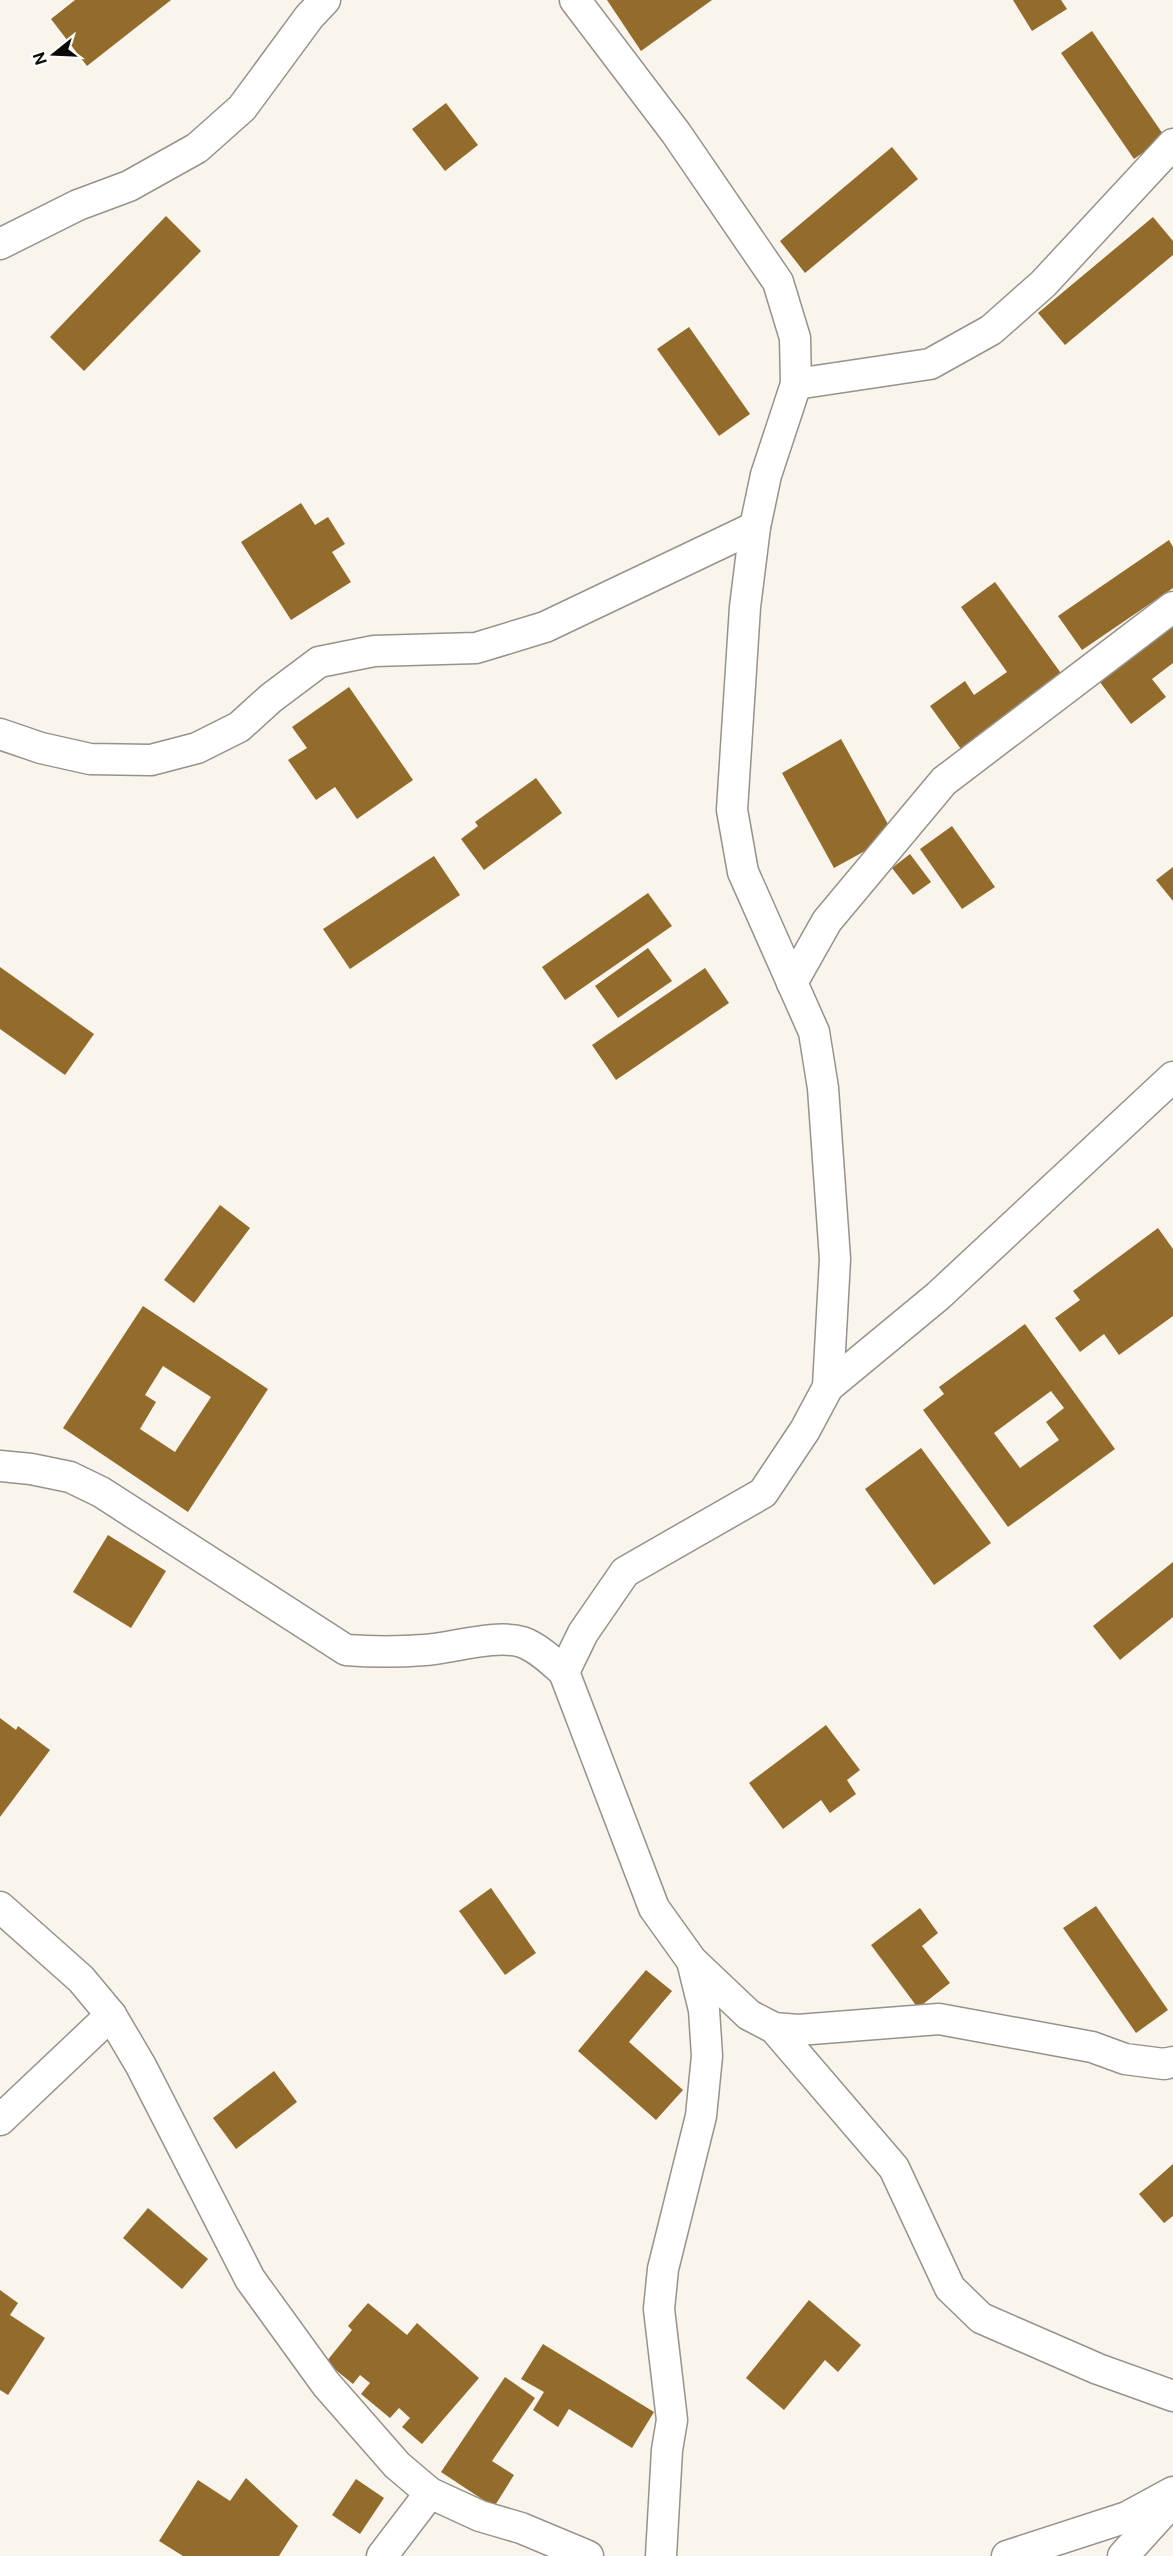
<svg xmlns="http://www.w3.org/2000/svg" width="1173" height="2556" viewBox="0 0 1173 2556" font-family="'Public Sans',sans-serif">
<style>
.building{fill:#936c2b;fill-rule:evenodd}
.lines{fill:none;stroke-linecap:round;stroke-linejoin:round}
.street-casing{stroke:#97928a;stroke-width:33}
.street{stroke:#fff;stroke-width:30}
</style>
<rect width="100%" height="100%" fill="#f9f4ec"/>
<g class="building">
<polygon points="75,0 171,0 87,66 51,19"/>
<polygon points="607,0 712,0 641,51"/>
<polygon points="1013,0 1061,0 1067,9 1032,31"/>
<polygon points="1092,31 1165,137 1134,159 1061,53"/>
<polygon points="446,103 478,145 445,171 412,129"/>
<polygon points="892,147 918,179 805,273 780,241"/>
<polygon points="166,216 201,251 84,371 50,337"/>
<polygon points="1153,217 1173,241 1173,255 1065,345 1038,313"/>
<polygon points="689,327 750,414 719,436 657,349"/>
<polygon points="301,503 315,525 328,517 345,544 332,552 351,582 291,620 241,542"/>
<polygon points="1169,540 1173,547 1173,588 1082,650 1058,616"/>
<polygon points="995,582 1063,676 961,749 930,706 965,681 974,695 1007,672 961,607"/>
<polygon points="1173,621 1173,663 1152,679 1166,697 1131,724 1097,678"/>
<polygon points="349,687 413,780 357,819 335,787 316,800 288,760 307,748 292,727"/>
<polygon points="841,739 894,835 834,868 782,773"/>
<polygon points="536,778 562,813 484,870 461,839 478,826 475,822"/>
<polygon points="952,826 995,887 962,909 920,849"/>
<polygon points="910,854 931,882 913,895 892,868"/>
<polygon points="434,856 460,895 350,969 323,929"/>
<polygon points="1173,867 1173,901 1156,880"/>
<polygon points="648,893 672,926 565,1000 542,967"/>
<polygon points="648,948 672,981 618,1018 595,986"/>
<polygon points="0,967 94,1034 65,1075 0,1029"/>
<polygon points="705,968 729,1003 616,1080 592,1045"/>
<polygon points="220,1205 250,1228 194,1303 164,1280"/>
<polygon points="1158,1228 1173,1249 1173,1316 1119,1355 1104,1334 1080,1352 1055,1318 1080,1300 1073,1291"/>
<path d="M143,1306L268,1389L188,1512L63,1428ZM163,1366L211,1397L175,1452L140,1429L156,1402L145,1395Z"/>
<path d="M1025,1324L1115,1449L1008,1527L923,1410L944,1394L939,1387ZM1051,1391L1064,1408L1046,1422L1059,1440L1020,1468L994,1433Z"/>
<polygon points="921,1448 991,1543 934,1585 865,1489"/>
<polygon points="108,1535 166,1571 131,1628 73,1592"/>
<polygon points="1173,1562 1173,1617 1120,1660 1093,1626"/>
<polygon points="0,1718 16,1730 18,1726 50,1750 0,1817"/>
<polygon points="826,1725 860,1770 847,1780 856,1794 830,1813 821,1800 783,1829 749,1783"/>
<polygon points="491,1888 536,1953 505,1975 459,1911"/>
<polygon points="1096,1906 1168,2010 1136,2033 1063,1928"/>
<polygon points="920,1908 938,1933 922,1946 950,1983 918,2008 871,1945"/>
<polygon points="646,1970 672,1991 629,2042 683,2090 656,2120 578,2051"/>
<polygon points="274,2071 297,2102 236,2149 213,2118"/>
<polygon points="1173,2164 1173,2216 1164,2223 1139,2194"/>
<polygon points="148,2208 208,2259 182,2289 123,2238"/>
<polygon points="0,2290 18,2303 10,2315 45,2338 8,2395 0,2390"/>
<polygon points="809,2300 861,2345 838,2372 825,2360 784,2410 746,2378"/>
<polygon points="368,2303 407,2335 417,2323 479,2378 422,2444 402,2427 410,2418 399,2408 390,2418 361,2394 370,2383 360,2375 353,2384 326,2362 352,2330 348,2326"/>
<polygon points="543,2344 654,2412 632,2448 569,2409 558,2427 533,2410 544,2392 521,2379"/>
<polygon points="505,2377 535,2398 492,2461 514,2475 494,2507 441,2472"/>
<polygon points="246,2478 298,2526 279,2556 183,2556 159,2541 198,2480 230,2501"/>
<polygon points="356,2479 384,2498 360,2534 332,2515"/>
</g>
<g class="lines">
<defs>
<g id="street">
<polyline points="0,244 78,205 129,186 197,148 242,108 309,17 325,0"/>
<polyline points="796,384 930,364 991,330 1043,284 1173,144"/>
<polyline points="0,734 41,748 90,759 151,760 197,748 239,727 271,698 319,662 374,651 476,648 545,627 755,527"/>
<polyline points="792,983 827,921 944,781 1173,607"/>
<polyline points="828,1387 938,1296 1173,1077"/>
<path d="M0,1466L31,1469L70,1477L101,1492L346,1650C373,1652 398,1652 425,1650C452,1648 496,1634 522,1642C537,1647 552,1661 564,1672L654,1908L692,1961L749,2015L774,2028L798,2030L939,2019L1092,2047L1125,2059L1164,2064L1173,2062"/>
<polyline points="564,1672 583,1633 625,1572 763,1493 805,1430 828,1387 835,1259 823,1088 814,1032 743,872 732,810 745,607 755,527 766,475 796,384 795,338 778,282 676,133 575,0"/>
<polyline points="0,1907 81,1979 111,2015 141,2066 250,2279 326,2384 397,2465 430,2493 480,2516 521,2528 588,2556"/>
<polyline points="774,2028 894,2168 950,2288 981,2318 1098,2369 1173,2396"/>
<polyline points="0,2120 111,2015"/>
<polyline points="382,2556 430,2493"/>
<polyline points="661,2556 667,2450 672,2420 659,2309 663,2269 701,2116 707,2056 704,2010 692,1961"/>
<polyline points="1007,2556 1127,2517 1173,2492"/>
<polyline points="1123,2556 1173,2501"/>
</g>
</defs>
<use href="#street" class="street-casing"/>
<use href="#street" class="street"/>
</g>
<g transform="translate(54 54) rotate(252)" stroke="#ffffff" stroke-width="4.5" paint-order="stroke">
<path d="M0-4.5L10 22L0 15L-10 22Z" fill="#0d0b09"/>
<text y="-9" font-size="16" font-weight="bold" text-anchor="middle" fill="#0d0b09">N</text>
</g>
</svg>
